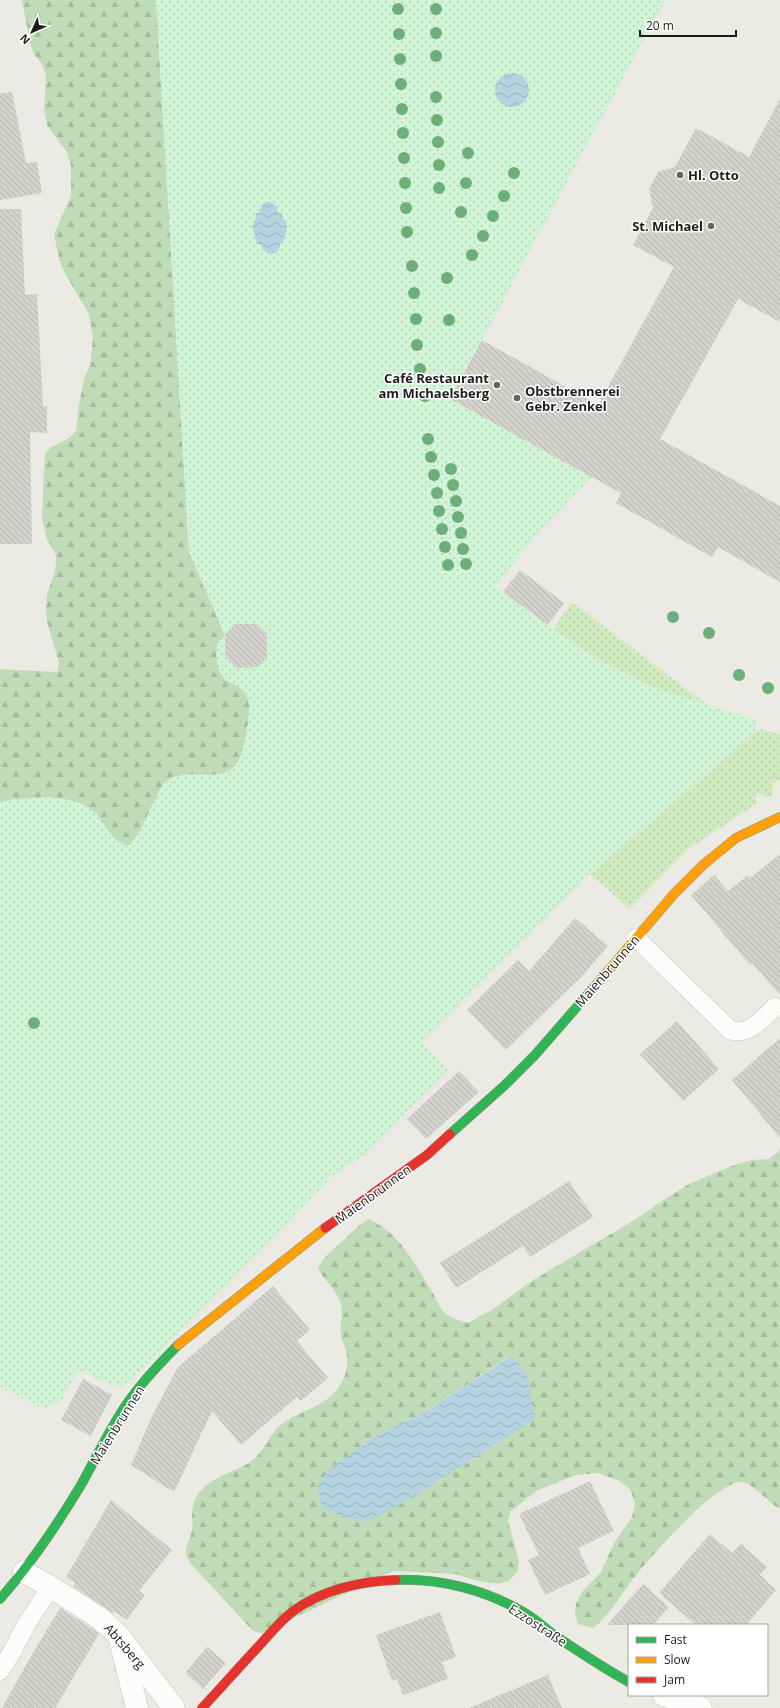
<svg xmlns="http://www.w3.org/2000/svg" width="780" height="1708" viewBox="0 0 780 1708" font-family="'Open Sans',sans-serif">
<style>
.grass{fill:url(#grass-dots)}
.forest{fill:url(#forest-firs);fill-rule:evenodd}
.park{fill:url(#park-dots)}
.water{fill:url(#water-waves)}
.building{fill:url(#building-back-hatch)}
.lines{fill:none;stroke-linecap:round;stroke-linejoin:round}
.lane-casing{stroke:#c3c3c0;stroke-width:19}
.street-casing{stroke:#c3c3c0;stroke-width:23}
.fast-casing{stroke:#90957c;stroke-width:10}
.slow-casing{stroke:#90957c;stroke-width:10}
.jam-casing{stroke:#90957c;stroke-width:10}
.lane{stroke:#fcfcfb;stroke-width:18}
.street{stroke:#fcfcfb;stroke-width:22}
.fast{stroke:#30b455;stroke-width:9}
.slow{stroke:#ff9f0a;stroke-width:9}
.jam{stroke:#e5322d;stroke-width:9}
.tree{fill:#6caf79}
.poi-dot{fill:#646462;stroke:#fff;stroke-width:1.5}
.labels{text-anchor:middle;dominant-baseline:central;stroke-width:3;stroke-linejoin:round;paint-order:stroke}
.poi-label{font-size:13px;font-weight:bold;fill:#1c1c1c;stroke:#fff;text-anchor:start}
.street-label{font-size:13px;fill:#1c1c1c;stroke:#fff}
</style>
<defs>
<pattern id="grass-dots" width="8" height="8" patternUnits="userSpaceOnUse"><rect width="8" height="8" fill="#d1ebc0"/><path d="M2 2h.1M6 6h.1" fill="none" stroke="#b3c9a4" stroke-width="1.8" stroke-linecap="round"/></pattern>
<pattern id="forest-firs" width="22" height="20" patternUnits="userSpaceOnUse"><rect width="22" height="20" fill="#c0dcb7"/><path d="M5 1l3.5 6h-7zM16 11l3.5 6h-7z" fill="#a4bc9d"/></pattern>
<pattern id="park-dots" width="8" height="8" patternUnits="userSpaceOnUse"><rect width="8" height="8" fill="#d0f4d5"/><path d="M2 2h.1M6 6h.1" fill="none" stroke="#b2d1b6" stroke-width="1.8" stroke-linecap="round"/></pattern>
<pattern id="water-waves" width="16" height="10" patternUnits="userSpaceOnUse"><rect width="16" height="10" fill="#b5d2e0"/><path d="M0 5q4-4 8 0t8 0" fill="none" stroke="#9bb4c0"/></pattern>
<pattern id="building-back-hatch" width="6" height="6" patternUnits="userSpaceOnUse"><rect width="6" height="6" fill="#d4d2cc"/><path d="M-1 5l2 2M0 0l6 6M5-1l2 2" fill="none" stroke="#b5b4af"/></pattern>
</defs>
<rect width="100%" height="100%" fill="#ebeae4"/>
<g class="grass">
<polygon points="572,602 707,705 650,686 595,658 553,629"/>
<polygon points="759,729 780,734 780,780 773,782 773,796 766,797 760,793 756,795 757,803 688,849 630,909 590,874"/>
</g>
<g class="forest">
<path d="M22,0H156L189,552L225,635L224,678C232,683 244,687 248,697C252,710 245,752 237,763C236,766 233,768 231,769C217,779 198,775 182,775L152,805L140,832L130,845H123L115,840L83,805L50,797L0,802V669L57,672L59,663L47,622L46,609L47,595L55,571L56,561V555L46,537L42,518L44,468L45,454L50,448L69,438L76,431L79,405L84,379L90,366L93,338L89,314L67,277L61,265L57,249L54,234L71,196V166L67,152L47,125L44,111L46,75L42,64L34,54L30,43Z"/>
<path d="M780,1150V1509C769,1503 753,1484 743,1482C720,1478 652,1555 637,1574C622,1592 612,1613 593,1628L578,1624L575,1613L576,1604L582,1592L601,1572L614,1543L632,1517L635,1505L631,1490L620,1481L598,1473L576,1475L538,1490L511,1511L508,1520L519,1562L518,1571L509,1581L497,1584L474,1580L455,1574L393,1571L262,1633L253,1631L191,1564C180,1547 190,1545 192,1530C193,1522 191,1514 193,1506C199,1480 230,1474 249,1463C265,1453 268,1434 282,1424C297,1412 317,1409 332,1395C344,1384 350,1367 346,1351C345,1346 341,1340 341,1334C339,1324 344,1314 341,1304C337,1290 324,1281 318,1268L325,1257L361,1224L369,1219C401,1234 416,1266 434,1295C437,1300 440,1310 445,1313C452,1318 460,1321 468,1323L493,1309L533,1280L633,1221L665,1199L689,1184L734,1165L752,1160L769,1159ZM510,1356L527,1375L495,1445L412,1498L331,1467L389,1429L427,1411Z"/>
</g>
<path class="park" d="M156,0H665L450,399L592,477L541,529L495,586L553,629L595,658L650,686L756,720L755,728L759,729L590,874L422,1043L448,1070L364,1155L329,1178L324,1185L138,1374L120,1388L80,1371C64,1384 69,1409 40,1407L0,1387V802C27,797 67,793 91,809C106,819 110,846 130,845C140,835 149,811 156,798C159,793 161,785 165,782C194,760 237,799 245,739C247,726 251,712 248,699C245,686 232,686 224,678C215,669 216,655 217,644L225,635L189,552Z"/>
<g class="water">
<circle cx="512" cy="90" r="17"/>
<path d="M270,202L277,207L278,213H282C282,219 286,221 287,226C288,233 283,237 283,243L280,244C280,251 276,254 269,254L263,250L261,244H257L252,227L256,218V213H260C260,206 263,203 270,202Z"/>
<polygon points="511,1356 527,1374 535,1419 412,1498 367,1522 342,1516 322,1508 317,1487 331,1467 351,1453 389,1429 427,1411"/>
</g>
<g class="building">
<polygon points="12,92 26,163 37,162 42,193 0,200 0,93"/>
<polygon points="780,99 780,322 738,299 660,439 780,506 780,582 718,547 712,557 616,503 621,493 450,399 482,340 598,405 674,267 633,245 653,208 649,189 658,172 675,167 696,128 749,157"/>
<polygon points="0,209 21,209 25,295 37,294 43,406 47,406 47,433 30,432 32,544 0,544"/>
<polygon points="520,570 564,603 548,625 503,592"/>
<polygon points="235,624 257,624 267,633 267,658 258,667 236,668 225,655 225,635"/>
<polygon points="780,854 780,995 752,963 750,965 691,895 714,875 728,891 748,875 750,878"/>
<polygon points="575,918 608,946 578,981 577,981 506,1050 467,1010 518,960 529,971"/>
<polygon points="677,1021 719,1069 683,1101 640,1054"/>
<polygon points="780,1038 780,1138 732,1080"/>
<polygon points="459,1071 479,1092 426,1139 407,1119"/>
<polygon points="569,1181 593,1217 530,1257 523,1246 456,1288 440,1263"/>
<polygon points="273,1286 310,1330 297,1341 328,1378 301,1401 297,1397 241,1445 212,1411 174,1492 131,1465 152,1416 178,1367"/>
<polygon points="83,1379 112,1395 91,1436 61,1420"/>
<polygon points="590,1481 614,1531 578,1548 590,1574 545,1595 528,1560 539,1555 519,1514"/>
<polygon points="111,1500 172,1550 139,1591 145,1595 127,1620 114,1611 113,1613 73,1586 75,1583 66,1577"/>
<polygon points="710,1534 732,1553 741,1544 767,1567 760,1575 776,1590 746,1625 696,1625 659,1593"/>
<polygon points="643,1584 669,1607 653,1625 607,1625"/>
<polygon points="60,1608 93,1629 99,1634 55,1708 2,1708 27,1663"/>
<polygon points="440,1612 456,1657 442,1662 448,1679 403,1695 397,1679 392,1681 376,1635"/>
<polygon points="207,1647 226,1663 203,1689 185,1673"/>
<polygon points="548,1675 562,1708 469,1708"/>
</g>
<g class="lines">
<defs>
<g id="lane">
<path d="M636,938L730,1030C748,1037 763,1018 775,1007"/>
<polyline points="0,1671 12,1652 27,1623 51,1587"/>
</g>
<g id="street">
<polyline points="24,1572 51,1587 101,1619 118,1635 174,1708"/>
<polyline points="121,1644 137,1708"/>
<polyline points="664,1695 701,1708"/>
</g>
<g id="fast">
<polyline points="450,1134 505,1085 535,1055 596,985"/>
<path d="M396,1580C440,1578 486,1590 525,1613C535,1619 544,1627 554,1635C578,1651 603,1668 629,1682"/>
<path d="M0,1599C31,1564 57,1525 81,1485C96,1458 109,1430 126,1405C141,1383 159,1364 178,1345"/>
</g>
<g id="slow">
<polyline points="596,985 674,894 703,865 736,838 780,817"/>
<polyline points="178,1345 325,1228"/>
</g>
<g id="jam">
<polyline points="325,1228 427,1155 450,1134"/>
<path d="M202,1708C221,1688 239,1667 258,1647C269,1635 279,1622 292,1612C321,1590 361,1581 396,1580"/>
</g>
</defs>
<use href="#lane" class="lane-casing"/>
<use href="#street" class="street-casing"/>
<use href="#fast" class="fast-casing"/>
<use href="#slow" class="slow-casing"/>
<use href="#jam" class="jam-casing"/>
<use href="#lane" class="lane"/>
<use href="#street" class="street"/>
<use href="#fast" class="fast"/>
<use href="#slow" class="slow"/>
<use href="#jam" class="jam"/>
</g>
<g class="tree">
<circle cx="398" cy="9" r="6"/>
<circle cx="436" cy="9" r="6"/>
<circle cx="436" cy="33" r="6"/>
<circle cx="399" cy="34" r="6"/>
<circle cx="436" cy="56" r="6"/>
<circle cx="400" cy="59" r="6"/>
<circle cx="401" cy="84" r="6"/>
<circle cx="436" cy="97" r="6"/>
<circle cx="402" cy="109" r="6"/>
<circle cx="437" cy="120" r="6"/>
<circle cx="403" cy="133" r="6"/>
<circle cx="438" cy="142" r="6"/>
<circle cx="468" cy="153" r="6"/>
<circle cx="404" cy="158" r="6"/>
<circle cx="439" cy="165" r="6"/>
<circle cx="514" cy="173" r="6"/>
<circle cx="405" cy="183" r="6"/>
<circle cx="466" cy="183" r="6"/>
<circle cx="439" cy="188" r="6"/>
<circle cx="504" cy="196" r="6"/>
<circle cx="406" cy="208" r="6"/>
<circle cx="461" cy="212" r="6"/>
<circle cx="493" cy="216" r="6"/>
<circle cx="407" cy="232" r="6"/>
<circle cx="483" cy="236" r="6"/>
<circle cx="472" cy="255" r="6"/>
<circle cx="412" cy="266" r="6"/>
<circle cx="447" cy="278" r="6"/>
<circle cx="414" cy="293" r="6"/>
<circle cx="416" cy="319" r="6"/>
<circle cx="449" cy="320" r="6"/>
<circle cx="417" cy="345" r="6"/>
<circle cx="420" cy="369" r="6"/>
<circle cx="425" cy="396" r="6"/>
<circle cx="428" cy="439" r="6"/>
<circle cx="431" cy="457" r="6"/>
<circle cx="451" cy="469" r="6"/>
<circle cx="434" cy="475" r="6"/>
<circle cx="453" cy="485" r="6"/>
<circle cx="437" cy="493" r="6"/>
<circle cx="456" cy="501" r="6"/>
<circle cx="439" cy="511" r="6"/>
<circle cx="458" cy="517" r="6"/>
<circle cx="442" cy="529" r="6"/>
<circle cx="461" cy="533" r="6"/>
<circle cx="445" cy="547" r="6"/>
<circle cx="463" cy="549" r="6"/>
<circle cx="466" cy="564" r="6"/>
<circle cx="448" cy="565" r="6"/>
<circle cx="673" cy="617" r="6"/>
<circle cx="709" cy="633" r="6"/>
<circle cx="739" cy="675" r="6"/>
<circle cx="768" cy="688" r="6"/>
<circle cx="34" cy="1023" r="6"/>
</g>
<g class="poi-dot">
<circle cx="680" cy="175" r="4"/>
<circle cx="711" cy="226" r="4"/>
<circle cx="497" cy="385" r="4"/>
<circle cx="517" cy="398" r="4"/>
</g>
<g class="labels">
<g class="poi-label">
<text x="688" y="175">Hl. Otto</text>
<text x="703" y="226" text-anchor="end">St. Michael</text>
<text x="489" y="378" text-anchor="end">Café Restaurant<tspan x="489" dy="15">am Michaelsberg</tspan></text>
<text x="525" y="391">Obstbrennerei<tspan x="525" dy="15">Gebr. Zenkel</tspan></text>
</g>
<g class="street-label">
<text transform="translate(607 971) rotate(-49)">Maienbrunnen</text>
<text transform="translate(373 1194) rotate(-36)">Maienbrunnen</text>
<text transform="translate(117 1425) rotate(-58)">Maienbrunnen</text>
<text transform="translate(538 1625) rotate(33)">Ezzostraße</text>
<text transform="translate(125 1646) rotate(49)">Abtsberg</text>
</g>
</g>
<rect x="628" y="1624" width="140" height="72" fill="#ffffff" stroke="#a4a4a4"/>
<rect x="636" y="1637" width="20" height="6" fill="#30b455" stroke="#a4a4a4"/>
<text x="664" y="1644" font-size="12" fill="#1c1c1c">Fast</text>
<rect x="636" y="1657" width="20" height="6" fill="#ff9f0a" stroke="#a4a4a4"/>
<text x="664" y="1664" font-size="12" fill="#1c1c1c">Slow</text>
<rect x="636" y="1677" width="20" height="6" fill="#e5322d" stroke="#a4a4a4"/>
<text x="664" y="1684" font-size="12" fill="#1c1c1c">Jam</text>
<g transform="translate(32 32) rotate(225)" stroke="#ffffff" stroke-width="3" paint-order="stroke">
<path d="M0-3L7 15L0 10L-7 15Z" fill="#1c1c1c"/>
<text y="-6" font-size="11" font-weight="bold" text-anchor="middle" fill="#1c1c1c">N</text>
</g>
<path d="M640 30v6h96v-6" fill="none" stroke="#1c1c1c" stroke-width="2"/>
<text x="646" y="30" font-size="12" fill="#1c1c1c" stroke="#ffffff" stroke-width="3" paint-order="stroke">20 m</text>
</svg>
